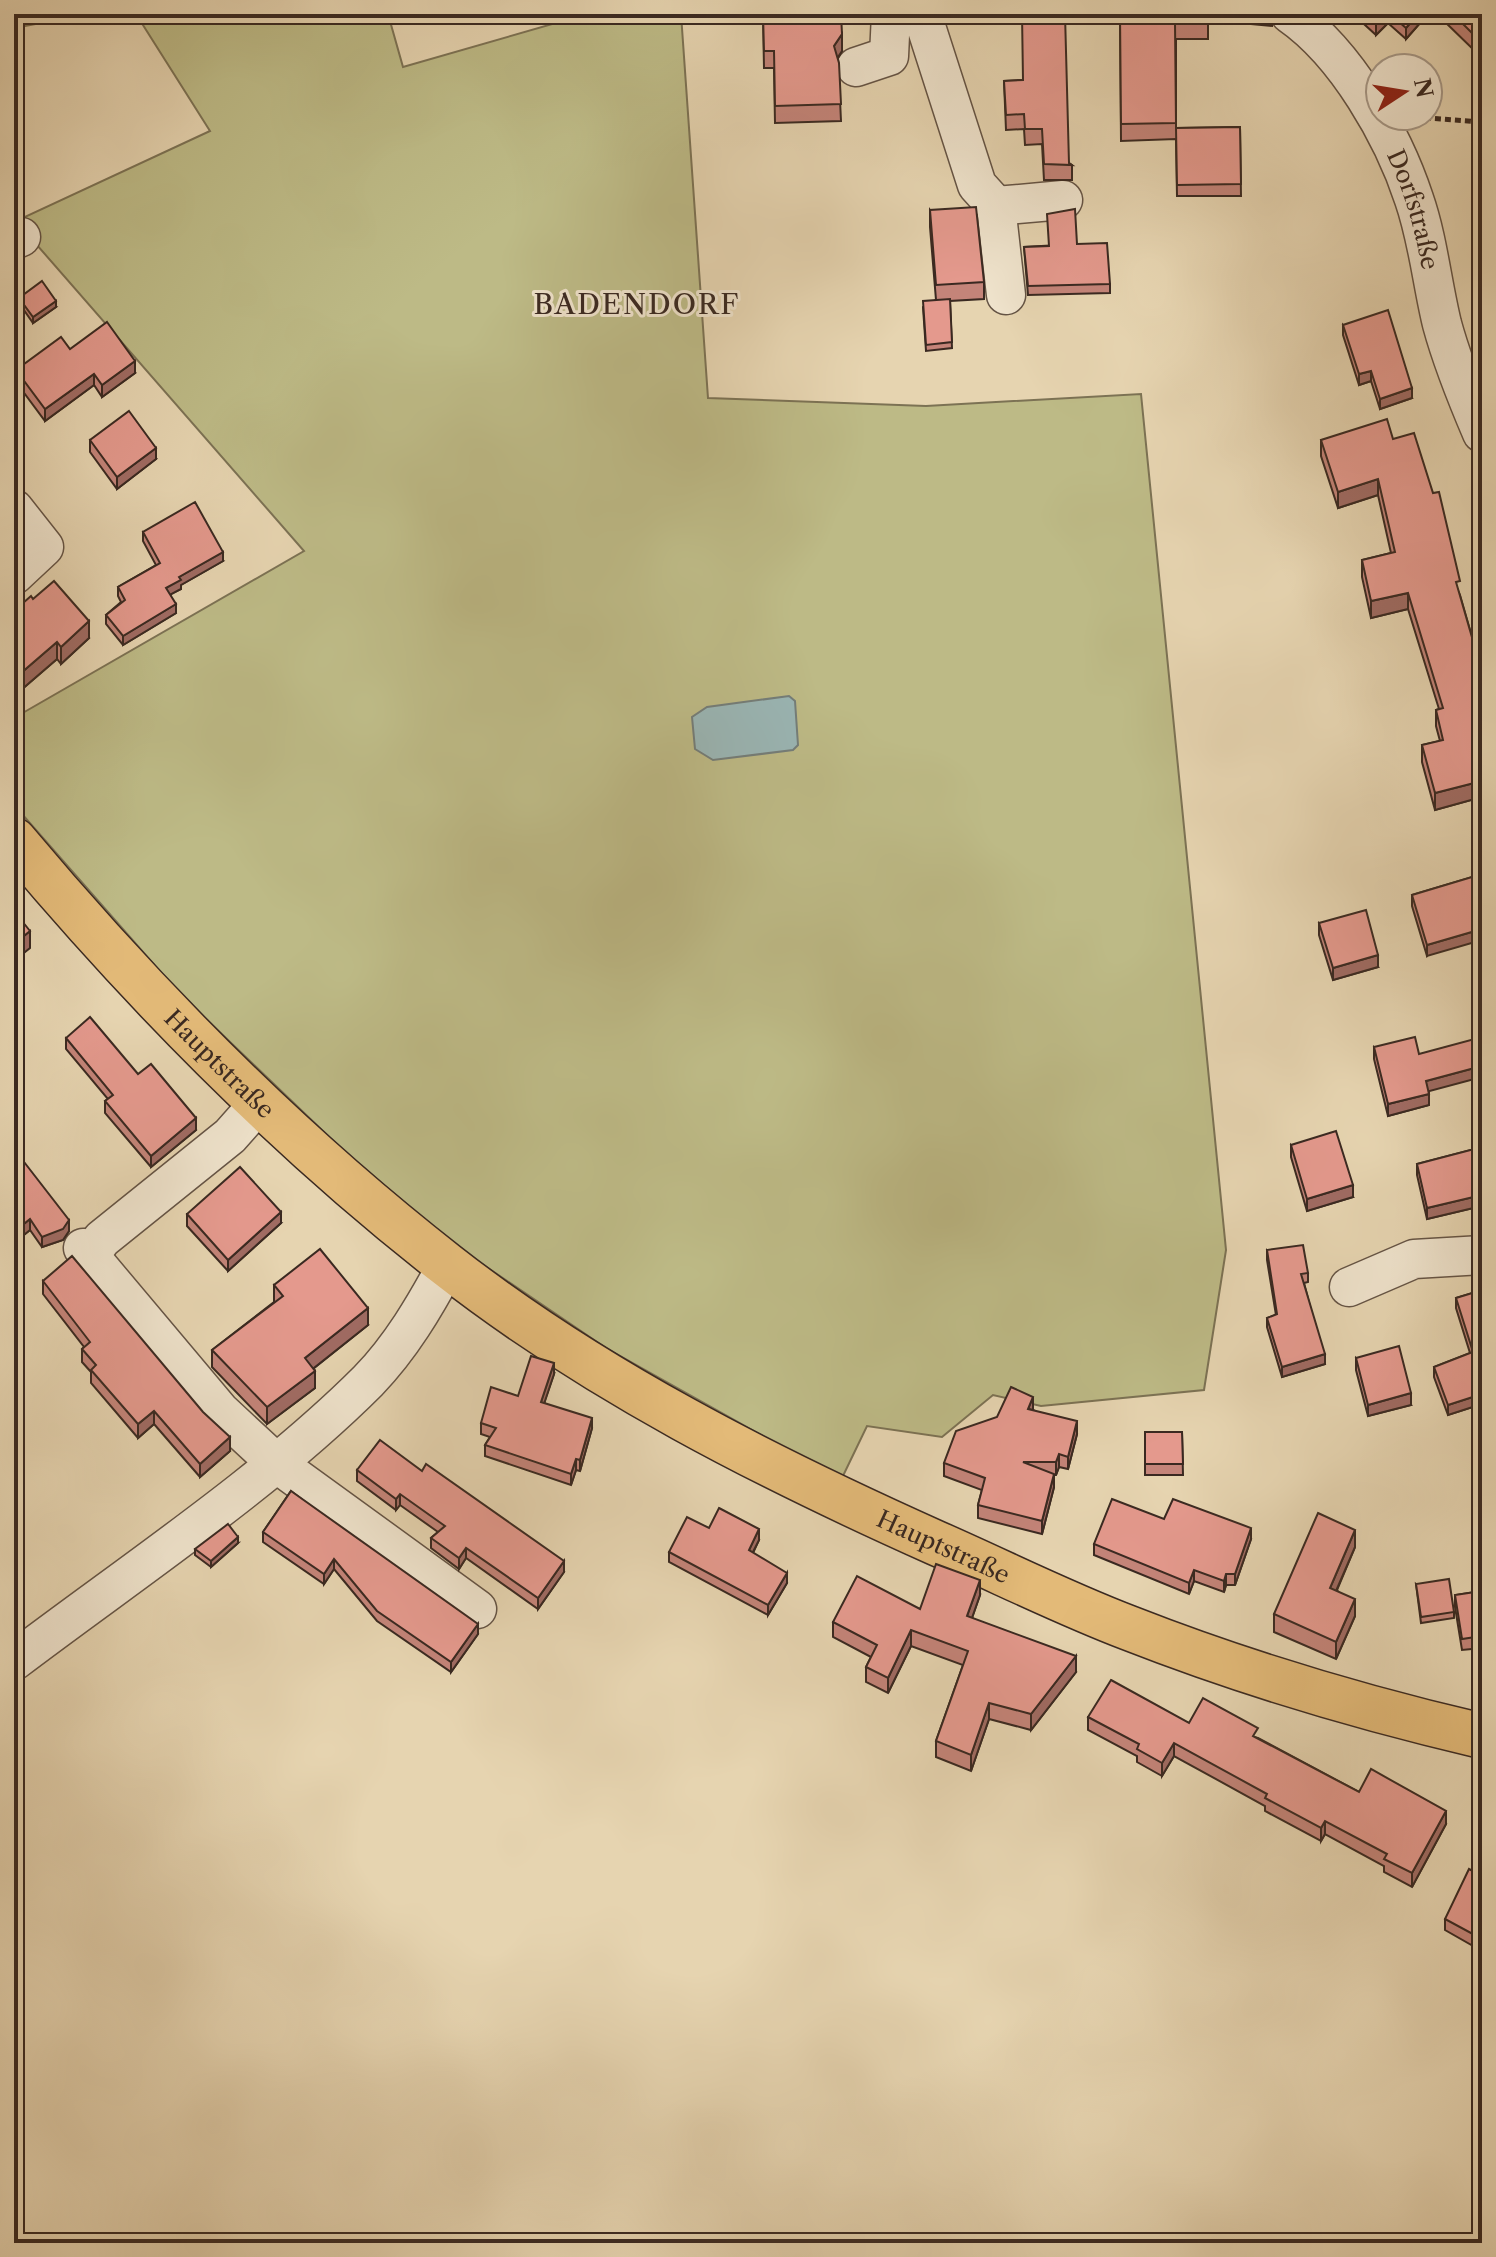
<svg xmlns="http://www.w3.org/2000/svg" width="1496" height="2257" viewBox="0 0 1496 2257" font-family="'Libre Caslon Text',serif">
<style>
.green{fill:#bdba86;stroke:#7c7254;stroke-width:2}
.water{fill:#9ab6b5;stroke:#747e7a;stroke-width:2}
.lines{fill:none;stroke-linecap:round;stroke-linejoin:round}
.minor-casing{stroke:#655445;stroke-width:41}
.major-casing{stroke:#3a2921;stroke-width:47}
.path{stroke:#3a2921;stroke-width:5;stroke-dasharray:6 4;stroke-linecap:butt}
.minor{stroke:#efe3cc;stroke-width:38}
.major{stroke:#e3ba78;stroke-width:44}
.wall{fill:#c48479;stroke:#3a2921;stroke-width:2}
.shaded-wall{fill:#a06b63;stroke:#3a2921;stroke-width:2}
.building{fill:#e4998d;stroke:#3a2921;stroke-width:2}
.labels{text-anchor:middle;dominant-baseline:central;stroke-width:6;stroke-linejoin:round;paint-order:stroke}
.street-label{font-size:24px;fill:#3a2921;stroke:#efe3cc}
.quarter-label{font-size:28px;letter-spacing:2px;fill:#3a2921;stroke:#efe3cc}
</style>
<rect width="100%" height="100%" fill="#e6d4b0"/>
<filter id="stains"><feTurbulence type="fractalNoise" baseFrequency=".0025" numOctaves="4"/><feColorMatrix values="0 0 0 0 .2 0 0 0 0 .09 0 0 0 0 .02 0 0 0 .5 -.17"/></filter>
<radialGradient id="worn" r=".72"><stop offset=".6" stop-color="#630" stop-opacity="0"/><stop offset="1" stop-color="#630" stop-opacity=".3"/></radialGradient>
<g class="green">
<polygon points="14,14 67,14 68,18 14,28"/>
<polygon points="136,14 388,14 403,67 587,14 681,14 708,398 926,406 1141,394 1226,1250 1204,1390 1041,1406 993,1395 942,1437 867,1426 841,1480 606,1348 460,1249 348,1155 179,993 14,805 14,718 304,551 16,221 210,131"/>
</g>
<polygon class="water" points="789,696 795,701 798,745 793,750 713,760 695,749 692,717 707,707"/>
<g class="lines">
<defs>
<g id="minor">
<polyline points="922,14 977,185 996,206 1006,295"/>
<path id="s1" d="M1290,14C1346,53 1393,135 1414,199C1428,239 1432,283 1442,324C1452,361 1467,398 1482,433"/>
<polyline points="856,67 889,56 891,14"/>
<polyline points="996,206 1063,200"/>
<polyline points="14,240 21,237"/>
<polyline points="14,509 44,547 14,575"/>
<polyline points="83,1248 220,1411 276,1463 477,1609"/>
<polyline points="89,1256 102,1239 230,1136 261,1101"/>
<polyline points="1349,1287 1414,1259 1482,1255"/>
<path d="M14,1661C130,1573 266,1483 368,1381C401,1347 425,1306 447,1265"/>
</g>
<g id="major">
<path id="s2" d="M14,840C143,994 288,1141 447,1265C594,1380 766,1467 936,1543C1000,1571 1063,1603 1129,1628C1244,1673 1362,1708 1482,1736"/>
</g>
</defs>
<use href="#minor" class="minor-casing"/>
<use href="#major" class="major-casing"/>
<polyline class="path" points="1415,117 1482,122"/>
<use href="#minor" class="minor"/>
<use href="#major" class="major"/>
</g>
<g class="wall">
<polygon points="763,14 842,51 838,58 841,121 775,123 774,68 764,68"/>
<polygon points="1120,14 1272,14 1272,26 1208,20 1208,39 1176,39 1176,128 1240,127 1241,196 1177,196 1176,139 1121,141"/>
<polygon points="1353,14 1428,14 1406,39 1388,23 1376,35"/>
<polygon points="1442,14 1482,14 1481,57 1442,19"/>
<polygon points="1023,80 1069,163 1072,165 1072,180 1044,180 1042,144 1025,145 1024,129 1006,130 1004,81"/>
<polygon points="930,210 984,282 984,299 950,301 952,348 926,351 923,307 936,300 930,227"/>
<polygon points="1077,244 1110,284 1110,293 1028,295 1024,247"/>
<polygon points="19,298 56,307 33,323 19,303"/>
<polygon points="1343,325 1412,398 1380,409 1371,381 1359,385 1343,335"/>
<polygon points="70,349 135,373 102,397 94,385 45,421 16,382 16,370"/>
<polygon points="1393,439 1460,595 1482,672 1482,797 1435,810 1422,762 1422,745 1440,741 1436,726 1436,710 1439,709 1408,609 1371,618 1362,577 1362,560 1391,553 1378,495 1338,508 1321,456 1321,440"/>
<polygon points="90,440 156,459 117,489 90,452"/>
<polygon points="143,532 223,561 181,585 181,589 170,594 176,613 123,645 106,624 106,615 121,602 118,596 118,587 156,565 143,541"/>
<polygon points="33,599 89,638 61,664 57,659 21,690 14,681 14,611"/>
<polygon points="1482,874 1427,956 1412,906 1412,895"/>
<polygon points="1319,923 1378,967 1333,980 1319,935"/>
<polygon points="66,1038 138,1074 196,1130 151,1167 105,1113 105,1101 108,1099 66,1049"/>
<polygon points="1374,1047 1429,1092 1429,1105 1388,1116 1374,1059"/>
<polygon points="1291,1145 1353,1197 1307,1211 1291,1157"/>
<polygon points="1482,1147 1482,1206 1427,1219 1417,1175 1417,1164"/>
<polygon points="14,1149 69,1231 63,1240 42,1247 30,1230 14,1243"/>
<polygon points="187,1214 281,1223 228,1271 187,1226"/>
<polygon points="1267,1250 1308,1273 1308,1282 1304,1283 1325,1364 1282,1377 1267,1327 1267,1318 1276,1315 1267,1260"/>
<polygon points="43,1281 230,1451 200,1477 154,1424 138,1438 91,1383 91,1372 82,1362 82,1349 84,1347 43,1294"/>
<polygon points="274,1285 368,1325 313,1369 315,1388 267,1424 212,1367 212,1350 274,1302"/>
<polygon points="1482,1290 1482,1404 1448,1415 1434,1377 1434,1367 1470,1353 1456,1308 1456,1298"/>
<polygon points="1356,1358 1411,1405 1368,1416 1356,1370"/>
<polygon points="554,1374 544,1403 592,1428 580,1471 576,1470 571,1485 485,1456 485,1445 490,1437 481,1434 481,1423 518,1396"/>
<polygon points="1033,1410 1077,1434 1068,1469 1059,1467 1056,1475 1054,1475 1054,1487 1042,1534 978,1518 978,1505 982,1490 944,1476 944,1463"/>
<polygon points="1145,1432 1182,1432 1183,1475 1145,1475"/>
<polygon points="357,1470 564,1572 538,1609 466,1558 459,1569 431,1548 431,1538 438,1532 400,1505 396,1510 357,1481"/>
<polygon points="291,1491 478,1634 451,1672 377,1621 334,1569 324,1584 263,1542 263,1532"/>
<polygon points="1164,1519 1251,1539 1235,1585 1226,1585 1224,1592 1194,1581 1189,1594 1094,1555 1094,1544"/>
<polygon points="709,1528 759,1540 753,1553 787,1583 768,1615 669,1562 669,1552"/>
<polygon points="238,1543 211,1567 195,1555 195,1549"/>
<polygon points="1355,1547 1337,1590 1355,1616 1336,1659 1274,1632 1274,1614"/>
<polygon points="1416,1584 1454,1612 1454,1618 1421,1623"/>
<polygon points="1482,1591 1482,1648 1462,1650 1455,1607 1455,1595"/>
<polygon points="980,1595 972,1618 1076,1672 1031,1730 989,1719 971,1771 936,1757 936,1741 963,1665 911,1646 888,1693 866,1682 866,1667 871,1657 833,1637 833,1622 920,1609"/>
<polygon points="1088,1717 1189,1723 1258,1738 1359,1792 1446,1824 1412,1887 1384,1872 1384,1866 1325,1834 1321,1841 1265,1811 1265,1806 1174,1756 1162,1776 1137,1762 1137,1756 1088,1730"/>
<polygon points="1482,1876 1482,1951 1445,1930 1445,1919"/>
</g>
<g class="shaded-wall">
<polygon points="1386,14 1388,14 1388,23 1376,35 1376,24"/>
<polygon points="1418,14 1428,14 1406,39 1406,28"/>
<polygon points="842,34 842,51 834,63 834,46"/>
<polygon points="56,301 56,307 33,323 33,317"/>
<polygon points="18,306 18,317 14,320 14,309"/>
<polygon points="135,361 135,373 102,397 102,385"/>
<polygon points="1371,371 1371,381 1359,385 1359,374"/>
<polygon points="94,374 94,385 45,421 45,409"/>
<polygon points="1412,388 1412,398 1380,409 1380,399"/>
<polygon points="156,448 156,459 117,489 117,477"/>
<polygon points="1378,479 1378,495 1338,508 1338,492"/>
<polygon points="223,552 223,561 181,585 181,589 166,597 166,588 179,577"/>
<polygon points="1408,593 1408,609 1371,618 1371,601"/>
<polygon points="176,604 176,613 123,645 123,636"/>
<polygon points="89,621 89,638 61,664 61,647"/>
<polygon points="57,642 57,659 21,690 21,673"/>
<polygon points="1482,781 1482,797 1435,810 1435,793"/>
<polygon points="1482,929 1482,940 1427,956 1427,945"/>
<polygon points="30,931 30,948 14,961 14,944"/>
<polygon points="1378,955 1378,967 1333,980 1333,968"/>
<polygon points="1482,1066 1482,1077 1426,1092 1426,1081"/>
<polygon points="1429,1094 1429,1105 1388,1116 1388,1104"/>
<polygon points="196,1118 196,1130 151,1167 151,1156"/>
<polygon points="1353,1185 1353,1197 1307,1211 1307,1199"/>
<polygon points="1482,1195 1482,1206 1427,1219 1427,1208"/>
<polygon points="281,1212 281,1223 228,1271 228,1260"/>
<polygon points="30,1219 30,1230 14,1243 14,1232"/>
<polygon points="69,1220 69,1231 63,1240 42,1247 42,1237"/>
<polygon points="368,1308 368,1325 305,1375 305,1358"/>
<polygon points="1325,1354 1325,1364 1282,1377 1282,1367"/>
<polygon points="554,1363 554,1374 541,1413 541,1402"/>
<polygon points="315,1371 315,1388 267,1424 267,1407"/>
<polygon points="1411,1393 1411,1405 1368,1416 1368,1405"/>
<polygon points="1482,1394 1482,1404 1448,1415 1448,1405"/>
<polygon points="1033,1397 1033,1410 1028,1409"/>
<polygon points="154,1411 154,1424 138,1438 138,1424"/>
<polygon points="592,1418 592,1428 580,1471 580,1460"/>
<polygon points="1077,1421 1077,1434 1068,1469 1068,1457"/>
<polygon points="230,1437 230,1451 200,1477 200,1464"/>
<polygon points="1059,1454 1059,1467 1056,1475 1056,1462"/>
<polygon points="576,1459 576,1470 571,1485 571,1474"/>
<polygon points="1054,1474 1054,1487 1042,1534 1042,1521"/>
<polygon points="400,1494 400,1505 396,1510 396,1499"/>
<polygon points="1251,1528 1251,1539 1235,1585 1235,1574"/>
<polygon points="759,1529 759,1540 749,1560 749,1550"/>
<polygon points="1355,1530 1355,1547 1330,1605 1330,1588"/>
<polygon points="238,1537 238,1543 211,1567 211,1561"/>
<polygon points="466,1548 466,1558 459,1569 459,1558"/>
<polygon points="334,1559 334,1569 324,1584 324,1574"/>
<polygon points="564,1561 564,1572 538,1609 538,1598"/>
<polygon points="1194,1570 1194,1581 1189,1594 1189,1583"/>
<polygon points="787,1573 787,1583 768,1615 768,1605"/>
<polygon points="1226,1574 1226,1585 1224,1592 1224,1581"/>
<polygon points="980,1580 980,1595 967,1632 967,1616"/>
<polygon points="1355,1599 1355,1616 1336,1659 1336,1642"/>
<polygon points="478,1624 478,1634 451,1672 451,1662"/>
<polygon points="911,1630 911,1646 888,1693 888,1678"/>
<polygon points="1076,1656 1076,1672 1031,1730 1031,1714"/>
<polygon points="989,1703 989,1719 971,1771 971,1755"/>
<polygon points="1174,1743 1174,1756 1162,1776 1162,1763"/>
<polygon points="1446,1811 1446,1824 1412,1887 1412,1873"/>
<polygon points="1325,1821 1325,1834 1321,1841 1321,1828"/>
</g>
<g class="building">
<polygon points="763,14 841,14 842,34 834,46 839,63 841,104 775,106 774,51 764,51"/>
<polygon points="1022,14 1065,14 1069,163 1072,165 1044,164 1042,129 1025,129 1024,114 1006,115 1004,81 1023,80"/>
<polygon points="1120,14 1208,14 1208,22 1175,23 1176,123 1121,124"/>
<polygon points="1365,14 1386,14 1376,24"/>
<polygon points="1390,14 1418,14 1406,28"/>
<polygon points="1453,14 1482,14 1482,41 1481,42"/>
<polygon points="1240,127 1241,184 1177,185 1176,128"/>
<polygon points="976,207 984,282 936,285 930,210"/>
<polygon points="1075,209 1077,244 1107,243 1110,284 1028,286 1024,247 1049,246 1047,214"/>
<polygon points="42,281 56,301 33,317 19,298"/>
<polygon points="950,299 952,342 926,345 923,301"/>
<polygon points="1388,310 1412,388 1380,399 1371,371 1359,374 1343,325"/>
<polygon points="107,322 135,361 102,385 94,374 45,409 16,370 61,337 70,349"/>
<polygon points="129,411 156,448 117,477 90,440"/>
<polygon points="1387,419 1393,439 1414,433 1433,493 1439,492 1460,581 1456,582 1482,672 1482,781 1435,793 1422,745 1443,740 1436,710 1443,708 1408,593 1371,601 1362,560 1395,552 1378,479 1338,492 1321,440"/>
<polygon points="195,502 223,552 179,577 181,580 166,588 176,604 123,636 106,615 125,600 118,587 160,563 143,532"/>
<polygon points="54,581 89,621 61,647 57,642 21,673 14,664 14,611 31,596 33,599"/>
<polygon points="1482,874 1482,929 1427,945 1412,895"/>
<polygon points="1366,910 1378,955 1333,968 1319,923"/>
<polygon points="14,911 30,931 14,944"/>
<polygon points="90,1017 138,1074 151,1064 196,1118 151,1156 105,1101 113,1095 66,1038"/>
<polygon points="1415,1037 1419,1054 1482,1037 1482,1066 1426,1081 1429,1094 1388,1104 1374,1047"/>
<polygon points="1336,1131 1353,1185 1307,1199 1291,1145"/>
<polygon points="1482,1147 1482,1195 1427,1208 1417,1164"/>
<polygon points="14,1149 69,1220 63,1229 42,1237 30,1219 14,1232"/>
<polygon points="240,1167 281,1212 228,1260 187,1214"/>
<polygon points="1303,1245 1308,1273 1301,1274 1325,1354 1282,1367 1267,1318 1277,1314 1267,1250"/>
<polygon points="320,1249 368,1308 305,1358 315,1371 267,1407 212,1350 283,1296 274,1285"/>
<polygon points="72,1256 203,1412 230,1437 200,1464 154,1411 138,1424 91,1370 96,1365 82,1349 90,1342 43,1281"/>
<polygon points="1482,1290 1482,1394 1448,1405 1434,1367 1473,1352 1456,1298"/>
<polygon points="1399,1346 1411,1393 1368,1405 1356,1358"/>
<polygon points="531,1356 554,1363 541,1402 592,1418 580,1460 576,1459 571,1474 485,1445 496,1428 481,1423 491,1387 518,1396"/>
<polygon points="1011,1387 1033,1397 1028,1409 1077,1421 1068,1457 1059,1454 1056,1462 1023,1462 1054,1474 1042,1521 978,1505 985,1478 944,1463 956,1431 997,1417"/>
<polygon points="1145,1432 1182,1432 1183,1464 1145,1464"/>
<polygon points="380,1440 422,1471 426,1464 564,1561 538,1598 466,1548 459,1558 431,1538 445,1526 400,1494 396,1499 357,1470"/>
<polygon points="291,1491 478,1624 451,1662 377,1611 334,1559 324,1574 263,1532"/>
<polygon points="1112,1499 1164,1519 1173,1499 1251,1528 1235,1574 1226,1574 1224,1581 1194,1570 1189,1583 1094,1544"/>
<polygon points="719,1508 759,1529 749,1550 787,1573 768,1605 669,1552 687,1517 709,1528"/>
<polygon points="1318,1513 1355,1530 1330,1588 1355,1599 1336,1642 1274,1614"/>
<polygon points="228,1524 238,1537 211,1561 195,1549"/>
<polygon points="936,1564 980,1580 967,1616 1076,1656 1031,1714 989,1703 971,1755 936,1741 968,1651 911,1630 888,1678 866,1667 877,1645 833,1622 857,1576 920,1609"/>
<polygon points="1449,1579 1454,1612 1421,1617 1416,1584"/>
<polygon points="1482,1591 1482,1636 1462,1639 1455,1595"/>
<polygon points="1111,1680 1189,1723 1203,1698 1258,1728 1253,1736 1359,1792 1371,1769 1446,1811 1412,1873 1384,1859 1387,1854 1325,1821 1321,1828 1265,1798 1267,1794 1174,1743 1162,1763 1137,1749 1139,1744 1088,1717"/>
<polygon points="1469,1869 1482,1876 1482,1939 1445,1919"/>
</g>
<g class="labels">
<g class="street-label">
<text stroke="none"><textPath href="#s1" startOffset="236">Dorfstraße</textPath></text>
<text stroke="none"><textPath href="#s2" startOffset="304">Hauptstraße</textPath></text>
<text stroke="none"><textPath href="#s2" startOffset="1180">Hauptstraße</textPath></text>
</g>
<g class="quarter-label">
<text x="637" y="304">BADENDORF</text>
</g>
</g>
<rect width="1496" height="2257" fill="none" stroke="#e6d4b0" stroke-width="48"/>
<rect x="16" y="16" width="1464" height="2225" fill="none" stroke="#3a2921" stroke-width="4"/>
<rect x="24" y="24" width="1448" height="2209" fill="none" stroke="#3a2921" stroke-width="2"/>
<g transform="translate(1404 92) rotate(78)"><circle r="38" fill="#efe3cc" stroke="#a79988" stroke-width="2"/>
<path d="M0-6L14 30L0 20L-14 30Z" fill="#8f2418"/>
<text y="-12" font-size="22" font-weight="bold" text-anchor="middle" fill="#3a2921">N</text>
</g>
<rect width="100%" height="100%" filter="url(#stains)"/>
<rect width="100%" height="100%" fill="url(#worn)"/>
</svg>
